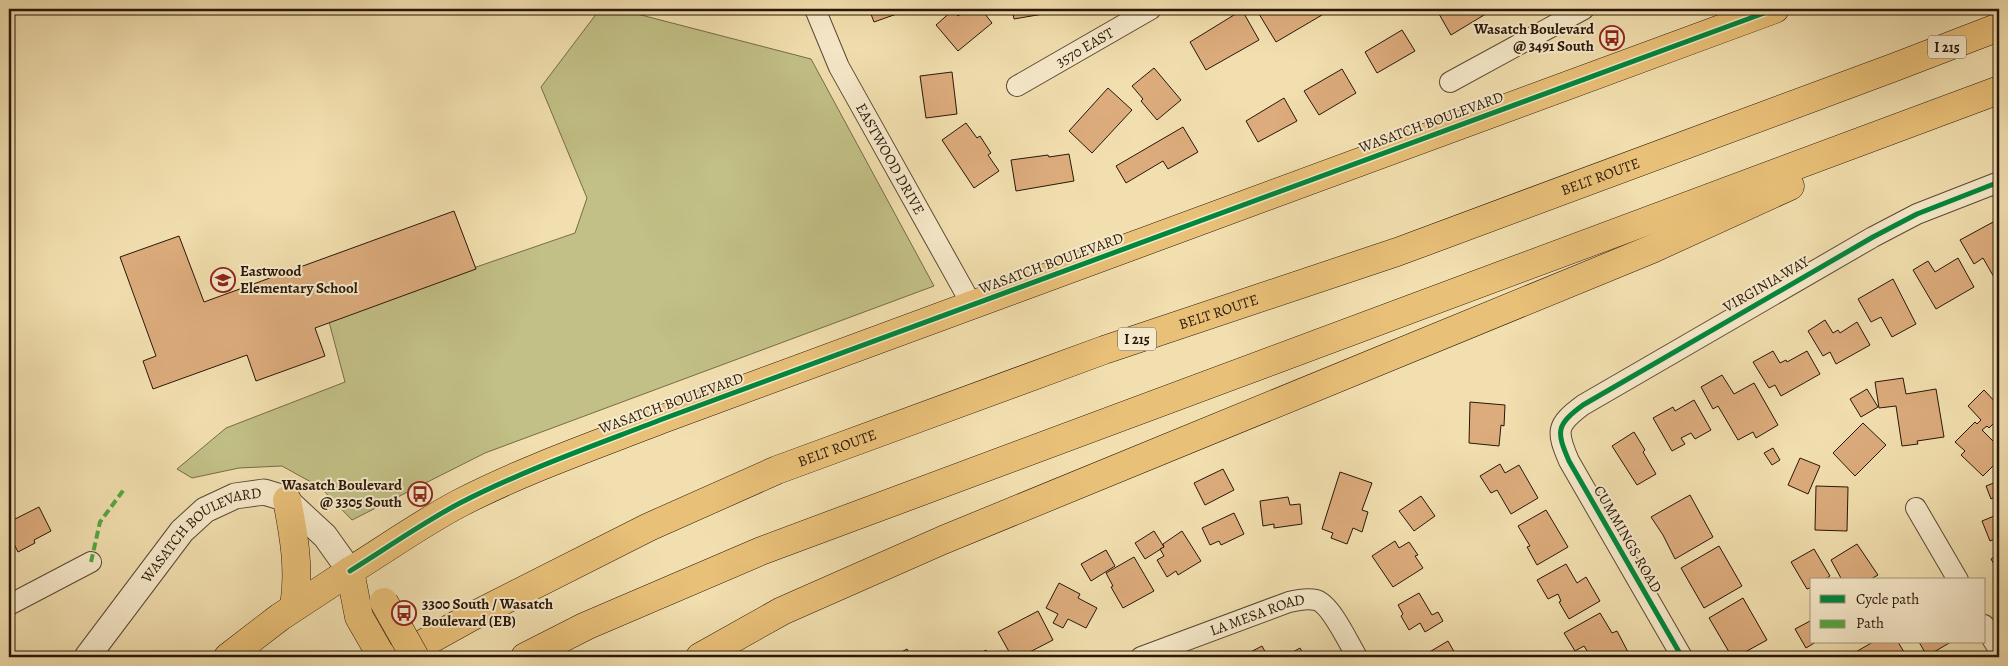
<svg xmlns="http://www.w3.org/2000/svg" width="2008" height="666" viewBox="0 0 2008 666" font-family="Alegreya,serif">
<style>
.green{fill:#c2c086;stroke:#756c48}
.building{fill:#ddac7d;stroke:#281709}
.lines{fill:none;stroke-linecap:round;stroke-linejoin:round}
.minor-casing{stroke:#5a4932;stroke-width:22}
.tertiary-casing{stroke:#5a4932;stroke-width:27}
.primary-casing{stroke:#281709;stroke-width:29}
.motorway-casing{stroke:#281709;stroke-width:29}
.minor{stroke:#f7eacb;stroke-width:20}
.tertiary{stroke:#f7eacb;stroke-width:25}
.primary{stroke:#e9c078;stroke-width:28}
.motorway{stroke:#e9c078;stroke-width:28}
.primary-bridge-casing{stroke:#281709;stroke-width:29;stroke-linecap:butt}
.primary-bridge{stroke:#e9c078;stroke-width:28}
.quiet{stroke:#53a941;stroke-width:4;stroke-dasharray:8 4;stroke-linecap:butt}
.cycleway-casing{stroke:#f7eacb;stroke-width:8}
.cycleway{stroke:#00873e;stroke-width:5}
.labels{text-anchor:middle;dominant-baseline:central;stroke-width:4;stroke-linejoin:round;paint-order:stroke}
.shield{fill:#f7eacb;stroke:#665643;stroke-width:1}
.shield-label{font-size:14px;font-weight:bold;fill:#281709}
.poi-label{font-size:15px;font-weight:bold;fill:#281709;stroke:#f7eacb;text-anchor:end}
.street-label{font-size:15px;fill:#281709;stroke:#f7eacb}
</style>
<rect width="100%" height="100%" fill="#f2dfaf"/>
<filter id="stains"><feTurbulence type="fractalNoise" baseFrequency=".004" numOctaves="4"/><feColorMatrix values="0 0 0 0 .2 0 0 0 0 .09 0 0 0 0 .02 0 0 0 .5 -.17"/></filter>
<radialGradient id="worn" r=".72"><stop offset=".6" stop-color="#630" stop-opacity="0"/><stop offset="1" stop-color="#630" stop-opacity=".3"/></radialGradient>
<polygon class="green" points="600,9 618,9 811,59 934,286 485,453 352,520 320,487 282,466 239,468 192,478 177,469 226,428 345,382 328,318 575,233 587,198 541,87"/>
<g class="building">
<polygon points="869,9 904,9 905,11 874,22"/>
<polygon points="967,9 981,9 992,23 958,51 936,25 953,10 958,16"/>
<polygon points="1012,9 1045,9 1042,9 1043,14 1014,19"/>
<polygon points="1256,9 1318,9 1322,15 1276,42"/>
<polygon points="1448,9 1487,9 1489,12 1451,35 1439,14"/>
<polygon points="1242,10 1259,40 1206,70 1190,42"/>
<polygon points="1402,30 1415,51 1377,73 1365,52"/>
<polygon points="1154,68 1181,100 1157,120 1141,101 1143,99 1132,86"/>
<polygon points="1342,69 1356,93 1319,115 1304,91"/>
<polygon points="952,72 957,114 926,118 920,76"/>
<polygon points="1108,88 1132,110 1092,153 1069,131"/>
<polygon points="1284,98 1297,121 1258,142 1246,121"/>
<polygon points="966,123 977,138 980,136 991,153 988,155 999,171 974,188 942,140"/>
<polygon points="1183,127 1198,152 1168,169 1163,161 1126,183 1116,166"/>
<polygon points="1069,154 1074,181 1016,191 1011,160 1048,155 1049,157"/>
<polygon points="454,211 476,269 315,328 325,356 256,381 247,355 153,389 143,361 156,356 120,257 179,236 204,302"/>
<polygon points="1995,221 1999,229 1999,277 1995,279 1983,258 1974,264 1960,240"/>
<polygon points="1958,258 1974,287 1936,309 1913,270 1928,261 1935,272"/>
<polygon points="1893,279 1916,324 1892,337 1881,317 1871,322 1858,299"/>
<polygon points="1825,320 1833,333 1838,330 1840,333 1857,322 1870,345 1836,364 1830,352 1823,356 1808,331"/>
<polygon points="1773,351 1780,363 1786,360 1787,362 1807,351 1820,374 1781,396 1775,385 1769,388 1753,362"/>
<polygon points="1722,375 1734,394 1754,383 1778,425 1756,438 1753,432 1738,440 1718,406 1713,409 1701,387"/>
<polygon points="1903,378 1906,394 1936,389 1944,437 1917,441 1918,444 1902,446 1896,406 1879,408 1875,382"/>
<polygon points="1867,389 1878,407 1861,417 1850,399"/>
<polygon points="1984,390 1999,406 1999,418 1989,428 1987,426 1982,430 1999,447 1999,460 1983,476 1961,455 1965,451 1955,442 1975,422 1977,424 1981,420 1968,406"/>
<polygon points="1694,400 1711,430 1695,439 1691,433 1681,438 1685,444 1672,451 1653,418 1673,407 1675,411"/>
<polygon points="1470,402 1505,405 1504,426 1501,425 1499,446 1469,443"/>
<polygon points="1863,423 1886,445 1855,476 1833,453"/>
<polygon points="1634,432 1645,450 1643,452 1656,474 1637,485 1612,446"/>
<polygon points="1773,448 1780,460 1772,465 1764,453"/>
<polygon points="1800,458 1820,466 1808,494 1788,485"/>
<polygon points="1500,464 1505,473 1519,465 1538,498 1511,514 1497,490 1491,493 1480,476"/>
<polygon points="1223,469 1234,490 1205,505 1194,483"/>
<polygon points="1340,472 1372,483 1362,510 1368,512 1362,532 1353,528 1347,544 1331,538 1333,533 1322,529"/>
<polygon points="1999,481 1999,510 1994,497 1991,499 1986,486"/>
<polygon points="1816,486 1848,487 1847,531 1815,530"/>
<polygon points="1690,495 1713,537 1675,559 1663,535 1651,517"/>
<polygon points="1421,496 1435,516 1414,531 1399,511"/>
<polygon points="1288,497 1290,505 1300,504 1302,524 1274,528 1274,524 1263,526 1260,501"/>
<polygon points="39,507 51,531 34,540 35,543 18,552 9,534 9,522"/>
<polygon points="1546,510 1568,547 1537,565 1527,547 1530,546 1518,526"/>
<polygon points="1234,513 1244,534 1221,545 1219,541 1210,545 1202,528"/>
<polygon points="1999,514 1999,537 1990,541 1982,521"/>
<polygon points="1154,531 1164,547 1145,559 1135,543"/>
<polygon points="1182,531 1201,561 1178,575 1176,571 1167,577 1157,560 1164,556 1160,549 1164,547 1163,544"/>
<polygon points="1395,541 1399,548 1409,542 1418,555 1415,556 1423,568 1393,587 1372,556"/>
<polygon points="1857,544 1878,575 1869,580 1842,580 1831,560"/>
<polygon points="1719,546 1742,586 1704,608 1681,568"/>
<polygon points="1814,549 1830,576 1824,580 1812,580 1812,587 1807,589 1791,562"/>
<polygon points="1106,550 1115,566 1091,581 1081,564"/>
<polygon points="1999,554 1999,573 1991,559"/>
<polygon points="1134,557 1154,591 1123,608 1111,587 1113,586 1106,573"/>
<polygon points="1566,564 1577,583 1586,577 1600,601 1569,619 1559,602 1561,601 1558,594 1548,599 1537,580"/>
<polygon points="1059,583 1080,594 1078,598 1097,608 1086,628 1068,619 1063,628 1053,623 1058,614 1046,608"/>
<polygon points="1419,593 1432,615 1438,612 1443,621 1425,632 1420,623 1409,630 1401,616 1403,614 1398,605"/>
<polygon points="1743,598 1767,640 1736,657 1732,657 1709,618"/>
<polygon points="1038,611 1053,640 1020,657 1012,657 998,632"/>
<polygon points="1600,613 1612,633 1617,631 1628,652 1619,657 1591,657 1584,646 1575,651 1564,633"/>
<polygon points="1812,620 1812,642 1816,642 1806,648 1795,629"/>
<polygon points="1448,641 1457,657 1428,657 1426,654"/>
<polygon points="1873,642 1898,642 1907,657 1856,657 1854,653"/>
<polygon points="1919,642 1951,642 1927,656"/>
<polygon points="1262,646 1268,657 1241,657"/>
<polygon points="1300,648 1305,657 1284,657"/>
<polygon points="907,649 912,657 892,657"/>
<polygon points="986,650 990,657 974,657"/>
</g>
<g class="lines">
<defs>
<g id="minor">
<path id="s1" d="M815,9L839,67L972,305"/>
<polyline points="1450,82 1584,9"/>
<path id="s2" d="M1017,86L1151,9"/>
<polyline points="1916,508 1958,580"/>
<polyline points="9,605 91,562"/>
<polyline points="1984,625 1999,650"/>
<path id="s3" d="M1141,657L1289,602C1297,600 1308,598 1316,600C1331,604 1349,644 1357,657"/>
<path d="M1682,657L1569,461C1556,431 1556,425 1583,405L1873,237L1917,214L1999,182"/>
</g>
<g id="tertiary">
<path id="s4" d="M87,657L182,531L205,510L235,496L264,492L284,498L325,536L350,571"/>
</g>
<g id="primary">
<path d="M350,571C387,548 422,523 460,503C524,470 593,446 660,420L1775,9"/>
<polyline points="350,571 359,617 382,657"/>
</g>
<g id="motorway">
<path d="M287,500C294,536 300,570 294,607"/>
<polyline points="228,657 280,617 350,571"/>
<path id="s5" d="M399,657L469,618L649,527L777,470L1104,350L1397,252L1895,67L1999,27"/>
<polyline points="525,657 586,626 761,551 1999,90"/>
<polyline points="700,657 782,611 943,540 1652,249 1790,186"/>
</g>
</defs>
<use href="#minor" class="minor-casing"/>
<use href="#tertiary" class="tertiary-casing"/>
<use href="#primary" class="primary-casing"/>
<use href="#motorway" class="motorway-casing"/>
<use href="#minor" class="minor"/>
<use href="#tertiary" class="tertiary"/>
<use href="#primary" class="primary"/>
<use href="#motorway" class="motorway"/>
<defs>
<polyline id="primary-bridge" points="384,602 415,657"/>
</defs>
<use href="#primary-bridge" class="primary-bridge-casing"/>
<use href="#primary-bridge" class="primary-bridge"/>
<polyline class="quiet" points="91,562 100,522 125,488"/>
<defs>
<g id="cycleway">
<path d="M350,571C387,548 422,523 460,503C524,470 593,446 660,420L1775,9"/>
<path d="M1682,657L1569,461C1556,431 1556,425 1583,405L1873,237L1917,214L1999,182"/>
</g>
</defs>
<use href="#cycleway" class="cycleway-casing"/>
<use href="#cycleway" class="cycleway"/>
</g>
<defs>
<symbol id="bus-ring" viewBox="-11 -11 22 22"><circle r="9.5" fill="#f7eacb" stroke="#8f2418" stroke-width="1.5"/><path d="M-5-6H5V4H4V6H2V4H-2V6H-4V4H-5ZM-3.5-4V0h7V-4ZM-3.5 1.2v1.5H-2V1.2ZM2 1.2v1.5H3.5V1.2Z" fill="#8f2418"/></symbol>
<symbol id="school-ring" viewBox="-11 -11 22 22"><circle r="9.5" fill="#f7eacb" stroke="#8f2418" stroke-width="1.5"/><path d="M0-5L7-2L0 1L-7-2ZM-4 1L0 2.5L4 1V4Q0 6-4 4Z" fill="#8f2418"/></symbol>
</defs>
<g fill-rule="evenodd">
<use href="#bus-ring" x="1598" y="24" width="28" height="28"/>
<use href="#school-ring" x="209" y="266" width="28" height="28"/>
<use href="#bus-ring" x="406" y="480" width="28" height="28"/>
<use href="#bus-ring" x="390" y="599" width="28" height="28"/>
</g>
<g class="labels">
<g class="shield">
<rect x="1928" y="35.5" width="38" height="23" rx="4"/>
<rect x="1118" y="327.5" width="38" height="23" rx="4"/>
</g>
<g class="shield-label">
<text x="1947" y="47">I 215</text>
<text x="1137" y="339">I 215</text>
</g>
<g class="poi-label">
<text x="1594" y="29">Wasatch Boulevard<tspan x="1594" dy="17">@ 3491 South</tspan></text>
<text x="240" y="271" text-anchor="start">Eastwood<tspan x="240" dy="17">Elementary School</tspan></text>
<text x="402" y="485">Wasatch Boulevard<tspan x="402" dy="17">@ 3305 South</tspan></text>
<text x="422" y="604" text-anchor="start">3300 South / Wasatch<tspan x="422" dy="17">Boulevard (EB)</tspan></text>
</g>
<g class="street-label">
<text stroke="none"><textPath href="#s2" startOffset="78">3570 EAST</textPath></text>
<text transform="translate(1431 122) rotate(-20)">WASATCH BOULEVARD</text>
<text stroke="none"><textPath href="#s1" startOffset="168">EASTWOOD DRIVE</textPath></text>
<text stroke="none"><textPath href="#s5" startOffset="1296">BELT ROUTE</textPath></text>
<text transform="translate(1051 263) rotate(-20)">WASATCH BOULEVARD</text>
<text transform="translate(1766 284) rotate(-30)">VIRGINIA WAY</text>
<text stroke="none"><textPath href="#s5" startOffset="891">BELT ROUTE</textPath></text>
<text transform="translate(671 403) rotate(-20)">WASATCH BOULEVARD</text>
<text stroke="none"><textPath href="#s5" startOffset="486">BELT ROUTE</textPath></text>
<text transform="translate(1628 539) rotate(60)">CUMMINGS ROAD</text>
<text stroke="none"><textPath href="#s4" startOffset="172">WASATCH BOULEVARD</textPath></text>
<text stroke="none"><textPath href="#s3" startOffset="124">LA MESA ROAD</textPath></text>
</g>
</g>
<rect width="2008" height="666" fill="none" stroke="#f2dfaf" stroke-width="30"/>
<rect x="10" y="10" width="1988" height="646" fill="none" stroke="#281709" stroke-width="2.5"/>
<rect x="15" y="15" width="1978" height="636" fill="none" stroke="#281709"/>
<rect x="1810" y="578" width="175" height="65" fill="#f7eacb" stroke="#a4967d"/>
<rect x="1820" y="595" width="25" height="8" fill="#00873e" stroke="#a4967d"/>
<text x="1856" y="604" font-size="15" fill="#281709">Cycle path</text>
<rect x="1820" y="620" width="25" height="8" fill="#53a941" stroke="#a4967d"/>
<text x="1856" y="628" font-size="15" fill="#281709">Path</text>
<rect width="100%" height="100%" filter="url(#stains)"/>
<rect width="100%" height="100%" fill="url(#worn)"/>
</svg>
